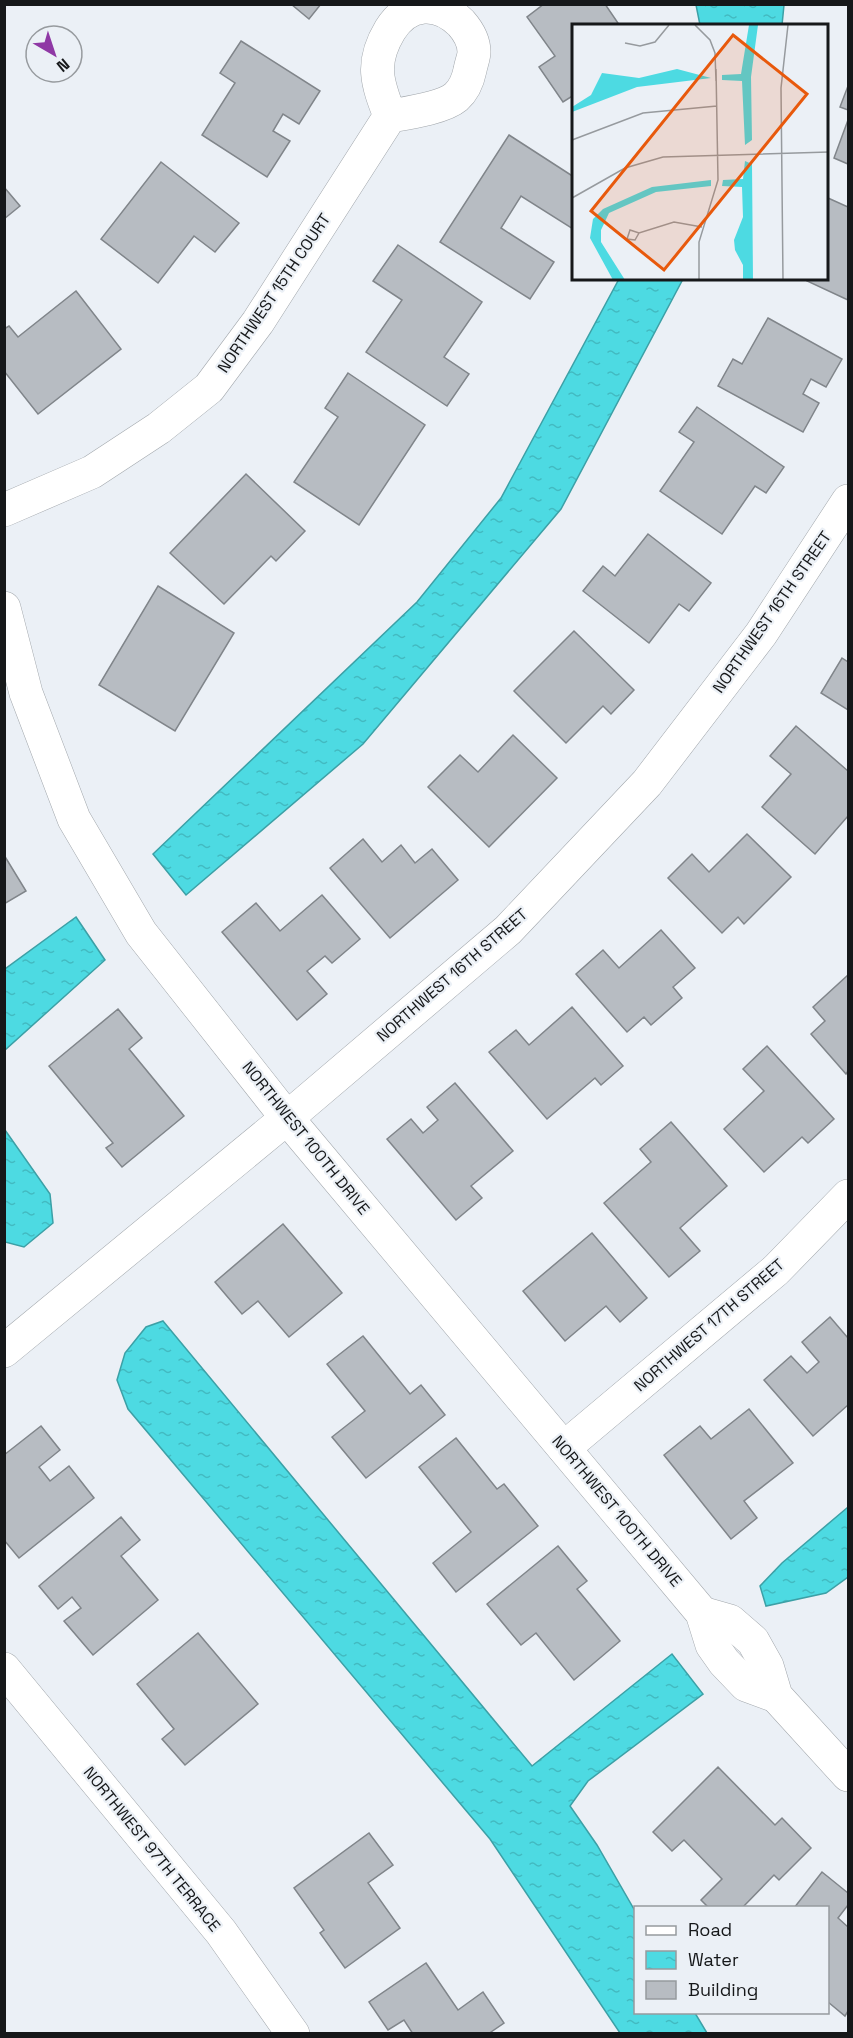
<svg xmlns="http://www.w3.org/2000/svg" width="853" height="2038" viewBox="0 0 853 2038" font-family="'Space Grotesk',sans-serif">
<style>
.water{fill:url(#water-ripples);stroke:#3ca0a6;stroke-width:1.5}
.building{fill:#b7bcc2;stroke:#80858a;stroke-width:1.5}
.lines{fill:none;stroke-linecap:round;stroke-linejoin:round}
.minor-casing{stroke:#a2a7ac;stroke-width:34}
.minor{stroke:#fff;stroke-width:33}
.labels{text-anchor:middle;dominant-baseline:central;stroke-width:4.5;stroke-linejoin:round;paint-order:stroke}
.street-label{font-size:16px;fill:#16181a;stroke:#ebf0f6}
.inset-road{fill:none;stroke:#969a9e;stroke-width:1.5}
.view{fill:#e8590c;fill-opacity:0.15;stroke:#e8590c;stroke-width:3}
.inset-edge{fill:none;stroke:#16181a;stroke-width:3}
</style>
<defs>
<pattern id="water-ripples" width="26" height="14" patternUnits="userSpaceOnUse" patternTransform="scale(1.5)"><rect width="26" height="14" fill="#4ddae2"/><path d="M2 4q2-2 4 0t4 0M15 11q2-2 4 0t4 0" fill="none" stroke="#42bac1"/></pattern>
</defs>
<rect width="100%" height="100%" fill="#ebf0f6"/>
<g class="water">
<polygon points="696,5 784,5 782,25 700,25"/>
<polygon points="619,279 683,279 561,509 363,744 186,895 153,854 417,602 501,498"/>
<polygon points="76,917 105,960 5,1050 5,969"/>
<polygon points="5,1130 50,1194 53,1223 24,1247 5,1242"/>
<polygon points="163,1321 532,1766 672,1654 703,1694 588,1781 570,1806 597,1845 635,1911 636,2012 695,2013 707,2033 620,2033 490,1839 128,1409 117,1380 125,1353 146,1327"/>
<polygon points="848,1507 848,1577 826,1593 766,1606 760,1586 782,1563"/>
</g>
<g class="building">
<polygon points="291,4 321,4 309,19"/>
<polygon points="544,4 605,4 620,26 574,26 574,95 563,102 539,67 555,56 527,17"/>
<polygon points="241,41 320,91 299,124 283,114 273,131 290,141 267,177 202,135 235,83 220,73"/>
<polygon points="848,86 848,110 840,107"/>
<polygon points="848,120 848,164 834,158"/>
<polygon points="509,135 574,177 573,229 521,196 501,228 554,262 530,299 440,242"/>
<polygon points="161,162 239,223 215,252 194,236 158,283 101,239"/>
<polygon points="4,187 20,206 4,219"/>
<polygon points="828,198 848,207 848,300 807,281 808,279 828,279"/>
<polygon points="398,245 482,302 444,357 469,374 447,406 366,352 402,300 373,281"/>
<polygon points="76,291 121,349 38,414 4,371 4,329 9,326 18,337"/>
<polygon points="768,318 842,359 826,387 811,379 803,394 819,403 803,432 718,386 733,359 742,364"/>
<polygon points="348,373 425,425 359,525 294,482 338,417 325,408"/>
<polygon points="697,407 784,467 766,493 755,486 722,534 660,491 694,442 679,432"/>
<polygon points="246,474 305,531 276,561 271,556 224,604 170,553"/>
<polygon points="648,534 711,583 689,611 679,604 649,643 583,591 603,566 615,576"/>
<polygon points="158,586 234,633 175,731 99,685"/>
<polygon points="574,631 634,690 611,714 603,706 566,743 514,691"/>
<polygon points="842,658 848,662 848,710 821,693"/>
<polygon points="796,726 848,771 848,816 815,854 762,807 791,774 770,756"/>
<polygon points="513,735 557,778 489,847 428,787 460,755 478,772"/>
<polygon points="747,834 791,877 744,924 738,917 722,933 668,878 692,854 709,872"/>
<polygon points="363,839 382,862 401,845 415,863 432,849 458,880 390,938 330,868"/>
<polygon points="4,855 26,891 4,904"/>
<polygon points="322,895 360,939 332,963 325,956 307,971 327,994 297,1020 222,932 256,903 280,931"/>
<polygon points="661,930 695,968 673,987 682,998 651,1025 644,1017 627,1032 576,974 603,950 619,968"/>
<polygon points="848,975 848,1071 846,1074 811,1034 825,1021 813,1007"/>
<polygon points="572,1007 623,1066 601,1085 595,1078 547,1119 489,1052 516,1030 529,1045"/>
<polygon points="118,1009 142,1038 129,1049 184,1116 122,1167 106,1148 113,1143 49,1066"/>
<polygon points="767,1046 834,1119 808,1143 802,1137 764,1172 724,1129 764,1091 743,1069"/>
<polygon points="455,1083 513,1151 471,1186 482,1198 456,1220 387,1139 411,1119 423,1133 438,1120 427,1107"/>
<polygon points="671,1122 727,1186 680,1228 700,1251 669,1277 604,1203 651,1162 640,1149"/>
<polygon points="283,1224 342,1293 289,1337 258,1301 242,1314 215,1282"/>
<polygon points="592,1233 647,1298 620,1322 606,1306 565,1341 523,1291"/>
<polygon points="830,1317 848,1338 848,1405 813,1436 764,1380 791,1356 807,1373 819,1362 802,1342"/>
<polygon points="363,1336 410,1394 421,1385 445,1415 366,1478 332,1437 365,1411 327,1364"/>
<polygon points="749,1409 793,1463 744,1501 757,1518 731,1539 664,1455 700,1426 711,1439"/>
<polygon points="41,1426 60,1450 39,1467 50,1481 69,1466 94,1498 19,1558 4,1540 4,1455"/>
<polygon points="456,1438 497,1489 504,1484 538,1526 456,1592 433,1563 471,1532 419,1467"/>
<polygon points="121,1517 140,1540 121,1556 158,1600 93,1655 64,1621 81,1608 72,1597 58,1609 39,1586"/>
<polygon points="558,1546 587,1581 577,1589 620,1641 574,1680 536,1633 521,1645 487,1604"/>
<polygon points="198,1633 258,1704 185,1765 162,1739 174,1729 137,1684"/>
<polygon points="718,1767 775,1825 782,1818 811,1848 779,1880 774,1875 742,1908 709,1908 701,1900 722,1879 684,1840 672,1851 653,1832"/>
<polygon points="369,1833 393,1865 368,1883 400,1928 345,1968 320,1933 324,1930 294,1888"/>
<polygon points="822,1872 848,1893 848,1905 838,1918 848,1927 848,2011 845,2016 828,2002 828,1908 794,1908"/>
<polygon points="426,1963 458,2010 483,1992 504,2023 488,2034 413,2034 404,2020 388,2030 369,2002"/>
</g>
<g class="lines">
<defs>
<g id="minor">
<path d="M4,510L92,472L159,428L209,388L258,322L390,116C407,113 443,108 456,97C464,90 468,80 470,70C471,64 474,57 474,52C474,40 468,31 461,23C438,0 408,1 390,30C370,63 377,83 390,116"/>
<polyline points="4,608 26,693 74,819 141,933 287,1118 702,1613 712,1645 724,1662 746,1685 776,1696"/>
<polyline points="4,1351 287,1118 508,930 647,783 761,634 848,501"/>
<polyline points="564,1448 776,1270 848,1196"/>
<polyline points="702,1613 730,1621 753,1641 767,1666 776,1696 848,1775"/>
<polyline points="4,1669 221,1932 293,2034"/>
</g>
</defs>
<use href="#minor" class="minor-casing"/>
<use href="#minor" class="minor"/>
</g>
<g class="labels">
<g class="street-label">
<text transform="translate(274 293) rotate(-56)">NORTHWEST 15TH COURT</text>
<text transform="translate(772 612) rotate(-55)">NORTHWEST 16TH STREET</text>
<text transform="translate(452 975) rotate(-41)">NORTHWEST 16TH STREET</text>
<text transform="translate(306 1138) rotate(51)">NORTHWEST 100TH DRIVE</text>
<text transform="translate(709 1325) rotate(-41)">NORTHWEST 17TH STREET</text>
<text transform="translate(617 1511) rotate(50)">NORTHWEST 100TH DRIVE</text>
<text transform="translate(152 1849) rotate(51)">NORTHWEST 97TH TERRACE</text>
</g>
</g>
<g transform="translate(572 24)">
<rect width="256" height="256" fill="#ebf0f6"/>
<path d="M177,1H186L179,53L180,116L173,121L170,57L150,56V51L169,50ZM105,45L139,54L65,63L0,88V83L19,71L30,49L67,54ZM173,137L180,140L181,256H171V241L163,226L162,216L171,193L170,163L150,162L151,156L171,155ZM139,156V162L84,168L37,189L29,206V218L53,256H41L18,214L21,195L31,185L80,163Z" fill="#4ddae2"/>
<path class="inset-road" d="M123,1L138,16L143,29L144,57M53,19L68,22L83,18L97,1M0,116L71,89L145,82M0,174L53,144L91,133L257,128M67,209L63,216L55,215L58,206L67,209L102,198L130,203M127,256V218L146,156L144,45M211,256L209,64L216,1"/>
<path class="view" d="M161,11L235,70L92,246L19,187Z"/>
<rect width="256" height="256" class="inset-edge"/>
</g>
<rect width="853" height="2038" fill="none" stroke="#16181a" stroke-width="12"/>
<rect x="634" y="1906" width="195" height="108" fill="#ebf0f6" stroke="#969a9e" stroke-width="1.5"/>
<rect x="646" y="1926" width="30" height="9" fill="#ffffff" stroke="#969a9e" stroke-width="1.5"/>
<text x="688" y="1936" font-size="18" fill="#16181a">Road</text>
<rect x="646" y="1951" width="30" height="18" fill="url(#water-ripples)" stroke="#969a9e" stroke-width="1.5"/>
<text x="688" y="1966" font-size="18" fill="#16181a">Water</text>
<rect x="646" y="1981" width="30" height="18" fill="#b7bcc2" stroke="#969a9e" stroke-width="1.5"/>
<text x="688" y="1996" font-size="18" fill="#16181a">Building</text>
<g transform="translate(54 54) rotate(141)"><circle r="28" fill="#ebf0f6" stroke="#969a9e" stroke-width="1.5"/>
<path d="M0-4.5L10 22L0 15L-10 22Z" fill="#8f38a5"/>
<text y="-9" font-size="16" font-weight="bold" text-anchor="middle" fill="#16181a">N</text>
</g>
</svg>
